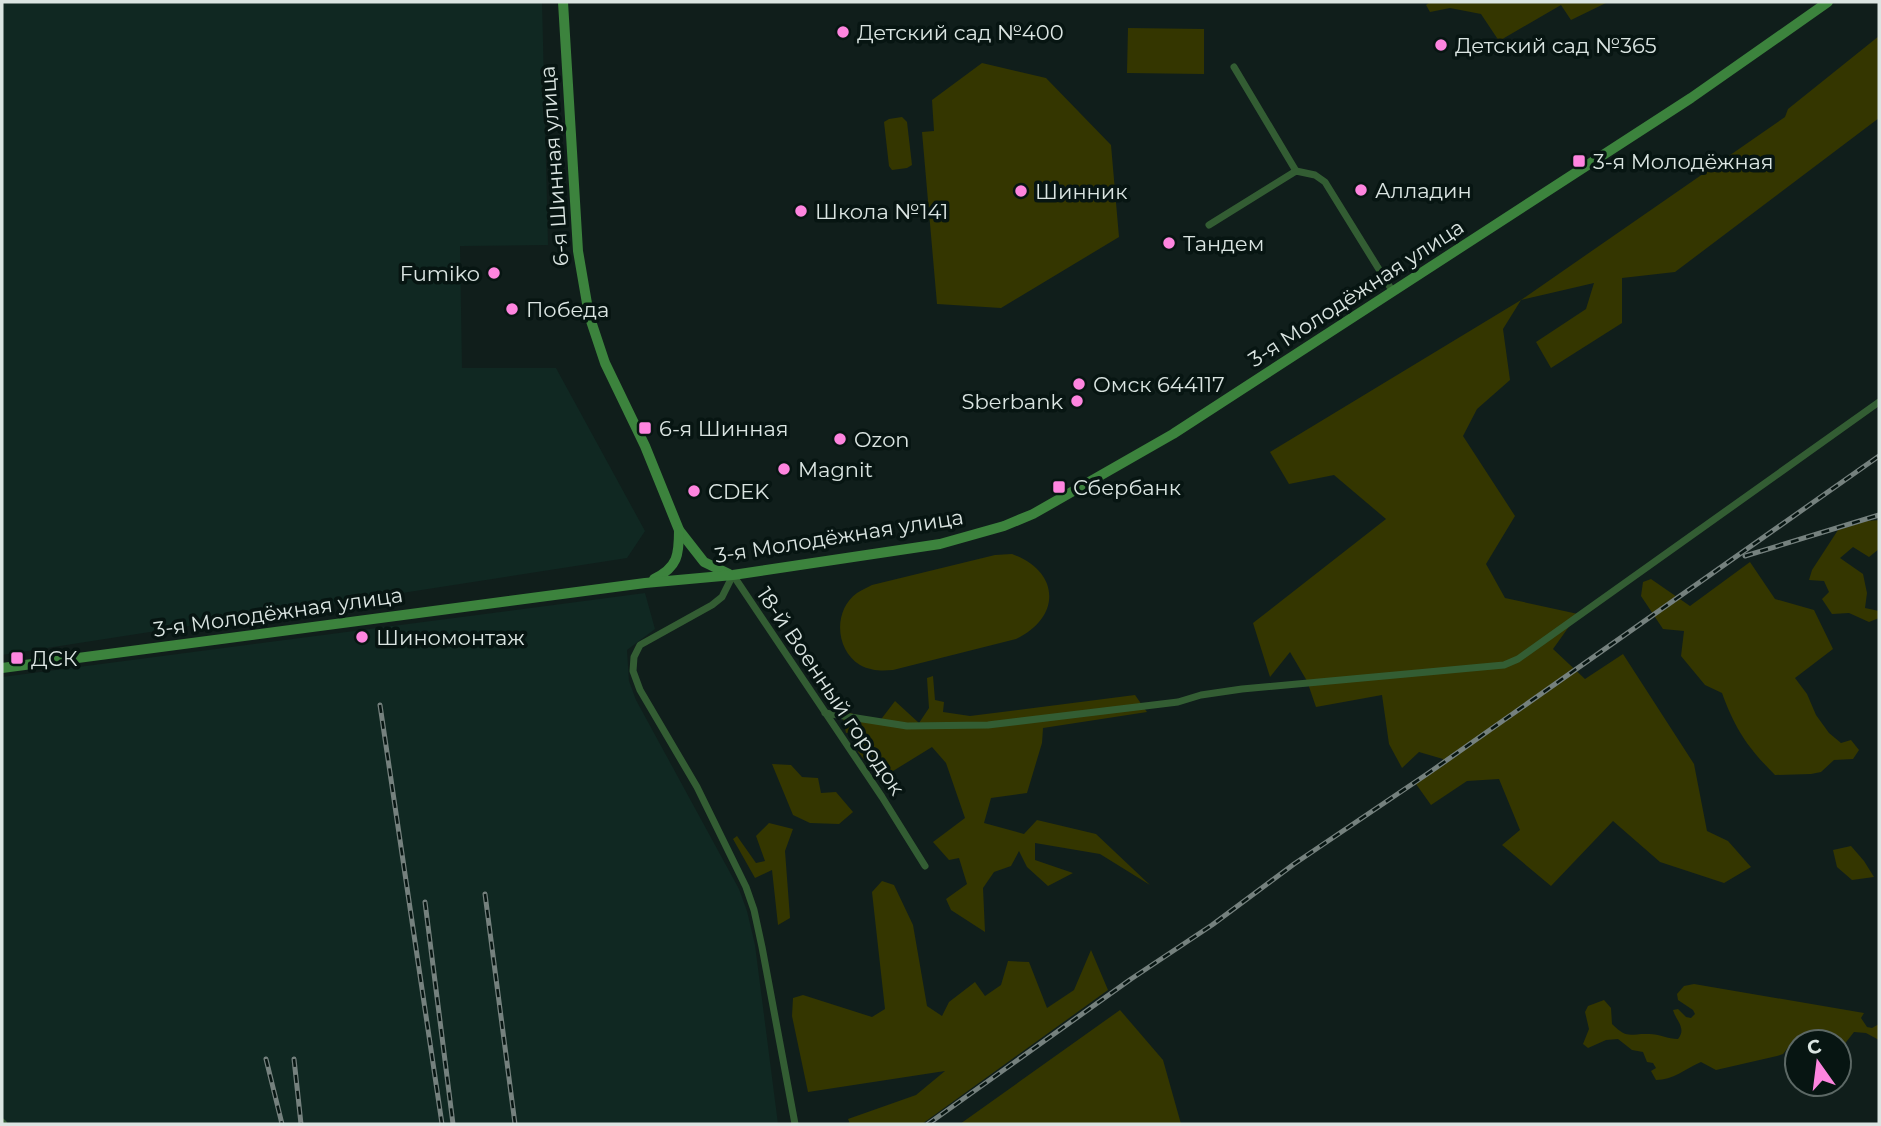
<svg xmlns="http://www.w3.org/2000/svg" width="1881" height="1126" viewBox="0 0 1881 1126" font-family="Montserrat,sans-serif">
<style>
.built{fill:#102822}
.green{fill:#343600}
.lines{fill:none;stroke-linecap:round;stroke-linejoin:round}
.minor{stroke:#335d33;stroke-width:7}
.secondary{stroke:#3c833d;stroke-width:10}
.rail-casing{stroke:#75817e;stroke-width:5}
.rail{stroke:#071512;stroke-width:2.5;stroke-dasharray:8;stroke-linecap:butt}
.poi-dot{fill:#fe85df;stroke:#071512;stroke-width:2.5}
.labels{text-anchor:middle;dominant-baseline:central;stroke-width:7;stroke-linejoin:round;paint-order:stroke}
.poi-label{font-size:21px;fill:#dbe5e2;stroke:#071512;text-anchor:start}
.street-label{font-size:21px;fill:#dbe5e2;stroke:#071512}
</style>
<rect width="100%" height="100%" fill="#101e1b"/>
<g class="built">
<polygon points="2,2 542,2 548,245 460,246 462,368 556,368 645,531 627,558 2,655"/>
<polygon points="645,593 655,629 627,650 629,681 636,700 739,889 747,911 755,945 778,1124 2,1124 2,677"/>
</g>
<g class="green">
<polygon points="1430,2 1608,2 1571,20 1561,5 1499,41 1481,14 1450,8 1430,12 1426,5"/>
<polygon points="1128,28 1204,29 1204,74 1127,73"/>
<polygon points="1879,36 1879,118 1675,272 1622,278 1622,323 1551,368 1536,342 1586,309 1594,283 1521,300 1503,329 1510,380 1477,409 1463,436 1515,516 1486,564 1505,598 1578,614 1553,649 1585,679 1623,654 1694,764 1707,831 1728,841 1751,867 1724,883 1660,862 1613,821 1551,886 1502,845 1520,830 1499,779 1467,781 1431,805 1416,784 1441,767 1443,759 1419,752 1402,768 1389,744 1382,695 1316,707 1307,681 1290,652 1270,677 1253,623 1386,519 1334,475 1289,484 1270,452 1521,300 1785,117 1788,109"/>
<polygon points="982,63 1046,78 1111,145 1119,237 1001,308 937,304 922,132 934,131 932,100"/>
<polygon points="902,117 907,122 912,165 907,168 892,170 889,166 884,122 889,119"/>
<polygon points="1879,520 1879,549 1869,557 1853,547 1840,558 1863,574 1867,593 1865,608 1879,611 1879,618 1869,622 1849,613 1832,614 1822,599 1829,592 1824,581 1809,580 1812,570 1838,530 1867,521"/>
<path d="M1012,554C1060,571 1062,617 1016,639L893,670C882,671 871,671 860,665C835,650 833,610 857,593C861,590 867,588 872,585L995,555Z"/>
<path d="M1750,562L1775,599L1814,610L1833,649L1795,678L1807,694L1816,715L1829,733L1841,743L1851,740L1859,750L1853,759L1834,760L1821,772L1811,774L1775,775C1748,748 1735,729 1722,693L1705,685L1681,656L1684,631L1663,629L1641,596L1643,582L1651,579L1690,606Z"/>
<polygon points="933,676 935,700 944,702 943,712 970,716 1135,695 1147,712 1043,728 1042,743 1027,793 991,798 984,823 1024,834 1037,820 1096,834 1150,885 1100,854 1035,843 1035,860 1073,873 1048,886 1027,867 1019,851 1011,866 994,872 983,888 985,932 951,910 946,899 967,884 959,858 949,860 933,842 965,818 946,763 932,747 880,779 858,752 864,731 846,733 841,710 879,722 895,701 919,723 929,708 927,678"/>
<polygon points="772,764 791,765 802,777 818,778 821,793 836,792 853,812 839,824 810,823 793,815"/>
<polygon points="769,823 793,829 785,851 790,918 778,925 772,870 755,878 733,839 737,836 756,863 765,861 756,836"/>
<polygon points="1851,846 1864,861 1874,877 1852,880 1837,867 1833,850"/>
<polygon points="882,881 894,885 913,925 927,1006 942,1016 949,1002 975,982 985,996 1001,985 1008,961 1029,962 1047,1008 1074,990 1091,950 1108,990 922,1124 850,1124 848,1119 916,1095 945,1071 808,1092 792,1016 793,998 803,995 872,1017 885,1009 872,892"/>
<path d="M1694,984L1864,1013L1861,1018L1867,1027L1872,1028L1879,1024V1040L1866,1033L1854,1032L1843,1046H1839V1042L1793,1041L1783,1054L1777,1056L1716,1070L1701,1062C1685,1069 1673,1080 1656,1080L1651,1071L1656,1068L1653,1063L1647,1062L1643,1052L1632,1050L1618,1039L1606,1040L1588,1048L1583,1044L1589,1029L1585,1012L1588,1006L1604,1000L1611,1008L1612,1024C1628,1040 1630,1033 1649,1034C1659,1034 1668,1039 1678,1039C1687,1028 1676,1021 1673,1010L1678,1009L1686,1017L1691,1018L1695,1014L1693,1010L1678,1000L1677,994L1684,986Z"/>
<polygon points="1120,1010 1163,1060 1181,1124 960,1124"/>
</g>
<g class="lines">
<g class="minor">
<polyline points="1234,67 1296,171"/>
<polyline points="1209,225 1296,171 1315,175 1325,182 1393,292"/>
<polyline points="733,575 722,597 712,605 640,645 634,657 633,671 640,690 697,787 746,887 754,910 762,947 795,1124"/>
<polyline points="733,575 882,797 925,866"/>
<polyline points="825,713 907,726 988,725 1178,702 1201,695 1242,689 1504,665 1518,659 1879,402"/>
<polyline points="2,1122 4,1124"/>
</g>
<g class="secondary">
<polyline points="563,2 578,251 589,315 605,363 645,446 679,530 704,562 729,574"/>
<path d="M654,579C678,567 679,555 679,530"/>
<polyline points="2,668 645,583 733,575 940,544 1004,526 1033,514 1173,434 1691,98 1828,2"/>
</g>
<defs>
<g id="rail">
<polyline points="1745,556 1879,515"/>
<polyline points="380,705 442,1124"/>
<polyline points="485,894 515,1124"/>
<polyline points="425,902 453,1124"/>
<polyline points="266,1059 282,1124"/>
<polyline points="294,1059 301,1124"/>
<polyline points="928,1124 1131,979 1212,925 1294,864 1430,772 1879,456"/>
</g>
</defs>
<use href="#rail" class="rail-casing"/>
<use href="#rail" class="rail"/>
</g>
<g class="poi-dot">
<circle cx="843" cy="32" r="7"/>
<circle cx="1441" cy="45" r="7"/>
<rect x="1572" y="154" width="14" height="14" rx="3.5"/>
<circle cx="1361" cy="190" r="7"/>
<circle cx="1021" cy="191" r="7"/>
<circle cx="801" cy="211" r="7"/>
<circle cx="1169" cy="243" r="7"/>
<circle cx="494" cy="273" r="7"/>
<circle cx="512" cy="309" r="7"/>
<circle cx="1079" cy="384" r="7"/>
<circle cx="1077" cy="401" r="7"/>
<rect x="638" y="421" width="14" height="14" rx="3.5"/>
<circle cx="840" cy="439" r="7"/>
<circle cx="784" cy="469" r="7"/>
<rect x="1052" y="480" width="14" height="14" rx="3.5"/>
<circle cx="694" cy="491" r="7"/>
<circle cx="362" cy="637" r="7"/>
<rect x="10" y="651" width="14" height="14" rx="3.5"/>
</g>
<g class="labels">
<g class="poi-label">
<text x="857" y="32">Детский сад №400</text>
<text x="1455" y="45">Детский сад №365</text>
<text x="1593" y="161">3-я Молодёжная</text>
<text x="1375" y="190">Алладин</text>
<text x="1035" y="191">Шинник</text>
<text x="815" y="211">Школа №141</text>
<text x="1183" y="243">Тандем</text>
<text x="480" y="273" text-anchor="end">Fumiko</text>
<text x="526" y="309">Победа</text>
<text x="1093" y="384">Омск 644117</text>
<text x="1063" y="401" text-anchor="end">Sberbank</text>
<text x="659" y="428">6-я Шинная</text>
<text x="854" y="439">Ozon</text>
<text x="798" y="469">Magnit</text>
<text x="1073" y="487">Сбербанк</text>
<text x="708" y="491">CDEK</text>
<text x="376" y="637">Шиномонтаж</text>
<text x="31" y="658">ДСК</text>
</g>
<g class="street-label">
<text transform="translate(554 166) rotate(-94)">6-я Шинная улица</text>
<text transform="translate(1356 293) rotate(-33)">3-я Молодёжная улица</text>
<text transform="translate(839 536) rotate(-9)">3-я Молодёжная улица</text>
<text transform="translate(278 612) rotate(-8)">3-я Молодёжная улица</text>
<text transform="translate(831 691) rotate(56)">18-й Военный городок</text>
</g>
</g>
<rect width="1881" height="1126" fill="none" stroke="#dbe5e2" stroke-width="7"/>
<g transform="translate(1818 1063) rotate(346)"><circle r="33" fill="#071512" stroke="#5c6865" stroke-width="2"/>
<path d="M0-5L12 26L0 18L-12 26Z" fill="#fe85df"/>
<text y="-10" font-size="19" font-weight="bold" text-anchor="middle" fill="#dbe5e2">С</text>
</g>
</svg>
